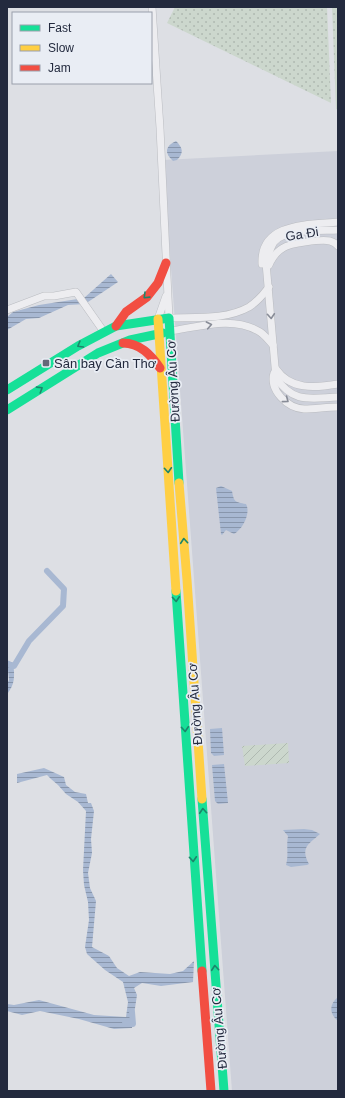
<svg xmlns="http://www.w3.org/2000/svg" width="345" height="1098" viewBox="0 0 345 1098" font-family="Helvetica,sans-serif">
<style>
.built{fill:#cdd0da}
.grass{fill:url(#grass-dots)}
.garden{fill:url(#garden-furrows)}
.water{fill:url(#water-rules)}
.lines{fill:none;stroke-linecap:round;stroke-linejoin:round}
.canal{stroke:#a8b8d2;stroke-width:6}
.street-casing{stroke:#babcc1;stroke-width:8}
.street{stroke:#ededf0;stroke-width:7}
.fast{stroke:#16e098;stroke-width:9}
.slow{stroke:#ffcf43;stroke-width:9}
.jam{stroke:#f24e42;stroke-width:9}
.oneway{stroke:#1c856b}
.oneway2{stroke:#888c97}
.poi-dot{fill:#646978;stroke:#e9edf4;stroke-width:1.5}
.labels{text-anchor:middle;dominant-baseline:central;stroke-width:3.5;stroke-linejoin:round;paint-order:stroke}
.street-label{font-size:13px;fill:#232a3e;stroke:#e9edf4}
.poi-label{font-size:13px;fill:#232a3e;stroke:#e9edf4;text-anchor:start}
</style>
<defs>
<pattern id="grass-dots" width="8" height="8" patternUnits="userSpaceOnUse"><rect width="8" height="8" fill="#ccd7cd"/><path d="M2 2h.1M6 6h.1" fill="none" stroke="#afb9b1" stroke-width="1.8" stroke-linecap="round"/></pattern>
<pattern id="garden-furrows" width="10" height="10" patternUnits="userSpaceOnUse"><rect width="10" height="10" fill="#ccd7cd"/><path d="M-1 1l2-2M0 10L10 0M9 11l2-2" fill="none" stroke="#afb9b1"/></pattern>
<pattern id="water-rules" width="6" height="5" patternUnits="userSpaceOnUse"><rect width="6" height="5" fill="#a8b8d2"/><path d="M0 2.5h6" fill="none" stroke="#8896ac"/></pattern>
</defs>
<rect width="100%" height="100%" fill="#dddfe4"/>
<polygon class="built" points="338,151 338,1091 232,1091 163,160"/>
<g class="grass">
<polygon points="175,7 327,7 331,103 167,23"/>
<polygon points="332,7 338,7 338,110 336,109"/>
</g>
<polygon class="garden" points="288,743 289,763 245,766 242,746"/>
<g class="water">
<path d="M176,141C183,148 184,153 177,160L173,161C164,153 165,146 176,141Z"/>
<polygon points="111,274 118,282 85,304 68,305 39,318 26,319 7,330 7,317 13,312 39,305 84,298"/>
<path d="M221,486L232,491C234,502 235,502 246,504C251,513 243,529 234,534L226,530L222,535L221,534L216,488Z"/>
<path d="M7,660L13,663C15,675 15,685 7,694V684L9,680Z"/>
<polygon points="222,728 224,755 214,756 211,753 210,729"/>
<polygon points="224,764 228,803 218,804 215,801 212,765"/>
<polygon points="44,768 64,777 66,785 75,792 86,794 88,803 91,803 94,811 91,839 92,853 88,873 90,888 96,901 92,947 109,956 117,968 129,976 140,972 170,974 183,971 194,961 193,982 161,986 142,983 134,988 137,995 132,1028 114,1029 79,1019 40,1011 22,1015 7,1011 7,1004 14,1005 39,1000 94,1015 126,1017 128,1002 123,982 105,970 87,954 85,947 89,920 88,902 84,885 83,870 86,811 78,802 66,794 58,785 51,779 47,775 17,783 17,774"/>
<path d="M304,829L312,830L320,834C309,844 300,847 309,864L307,865L291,867L286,865C289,855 286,846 288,836L283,830Z"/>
<path d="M338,997V1021C329,1014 329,1004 338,997Z"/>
</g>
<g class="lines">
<g class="canal">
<polyline points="7,664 14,666 29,641 63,606 64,589 47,571"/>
<polyline points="125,1023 133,1024 132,1012"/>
</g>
<defs>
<g id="street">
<path d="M152,7L160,128L169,318C195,317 226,320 249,307C257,302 263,295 269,287"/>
<path d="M338,230C322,231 285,228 274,242C270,248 268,256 266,263L276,378C294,404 310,398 338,397"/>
<path d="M262,264C260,222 309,225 338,222"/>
<path d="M269,265C272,258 276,252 283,248C290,243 322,239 330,241C333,242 336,243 338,246"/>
<polyline points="7,310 44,296 54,296 76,292 104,332"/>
<polyline points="158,319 166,296"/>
<path d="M170,331C199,327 233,315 260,332C265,335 269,341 273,345"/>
<path d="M276,369C290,390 315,388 338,384"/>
<path d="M274,373C269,390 287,408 304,409C315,409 327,407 338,407"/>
</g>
</defs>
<use href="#street" class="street-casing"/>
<use href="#street" class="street"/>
<g class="fast">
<polyline points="7,390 78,346 116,326 169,318 179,483"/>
<polyline points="7,410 98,353 130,340 163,333"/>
<polyline points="176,591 202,971"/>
<polyline points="202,799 224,1091"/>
</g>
<g class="slow">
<polyline points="158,319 176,591"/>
<polyline points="179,483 187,580 202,799"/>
</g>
<g class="jam">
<polyline points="116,326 126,312 147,297 158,283 166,263"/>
<path d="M123,343C140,343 151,355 160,368"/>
<polyline points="202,971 211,1091"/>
</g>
</g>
<defs><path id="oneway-chevron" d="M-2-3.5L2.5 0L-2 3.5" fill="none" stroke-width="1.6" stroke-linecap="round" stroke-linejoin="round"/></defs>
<g class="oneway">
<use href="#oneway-chevron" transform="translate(146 296) rotate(136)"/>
<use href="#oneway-chevron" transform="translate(80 345) rotate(150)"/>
<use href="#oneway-chevron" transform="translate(40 389) rotate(-32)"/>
<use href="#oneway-chevron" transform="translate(168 470) rotate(86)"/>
<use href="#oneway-chevron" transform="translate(184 541) rotate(-95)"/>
<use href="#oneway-chevron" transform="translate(176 599) rotate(86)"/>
<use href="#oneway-chevron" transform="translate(185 729) rotate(86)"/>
<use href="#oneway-chevron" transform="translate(203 811) rotate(-94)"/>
<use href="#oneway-chevron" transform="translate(193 859) rotate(86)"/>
<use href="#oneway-chevron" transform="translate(215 968) rotate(-95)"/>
</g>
<g class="oneway2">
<use href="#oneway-chevron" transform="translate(271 316) rotate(86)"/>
<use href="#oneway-chevron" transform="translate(209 325) rotate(-11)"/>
<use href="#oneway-chevron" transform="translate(286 400) rotate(37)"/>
</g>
<rect class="poi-dot" x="42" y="359" width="8" height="8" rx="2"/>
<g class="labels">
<g class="street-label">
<text transform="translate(302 234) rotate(-9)">Ga Đi</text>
<text transform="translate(173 381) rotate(-93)">Đường Âu Cơ</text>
<text transform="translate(195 704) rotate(-94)">Đường Âu Cơ</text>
<text transform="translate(219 1028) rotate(-95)">Đường Âu Cơ</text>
</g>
<g class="poi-label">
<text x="54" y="363">Sân bay Cần Thơ</text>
</g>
</g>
<rect width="345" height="1098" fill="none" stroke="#232a3e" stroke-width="16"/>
<rect x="12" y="12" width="140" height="72" fill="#e9edf4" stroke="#9a9fab"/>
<rect x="20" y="25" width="20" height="6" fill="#16e098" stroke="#9a9fab"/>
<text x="48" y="32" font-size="12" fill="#232a3e">Fast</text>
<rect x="20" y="45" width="20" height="6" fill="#ffcf43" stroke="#9a9fab"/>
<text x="48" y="52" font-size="12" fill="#232a3e">Slow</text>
<rect x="20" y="65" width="20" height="6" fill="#f24e42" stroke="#9a9fab"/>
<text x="48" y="72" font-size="12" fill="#232a3e">Jam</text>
</svg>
